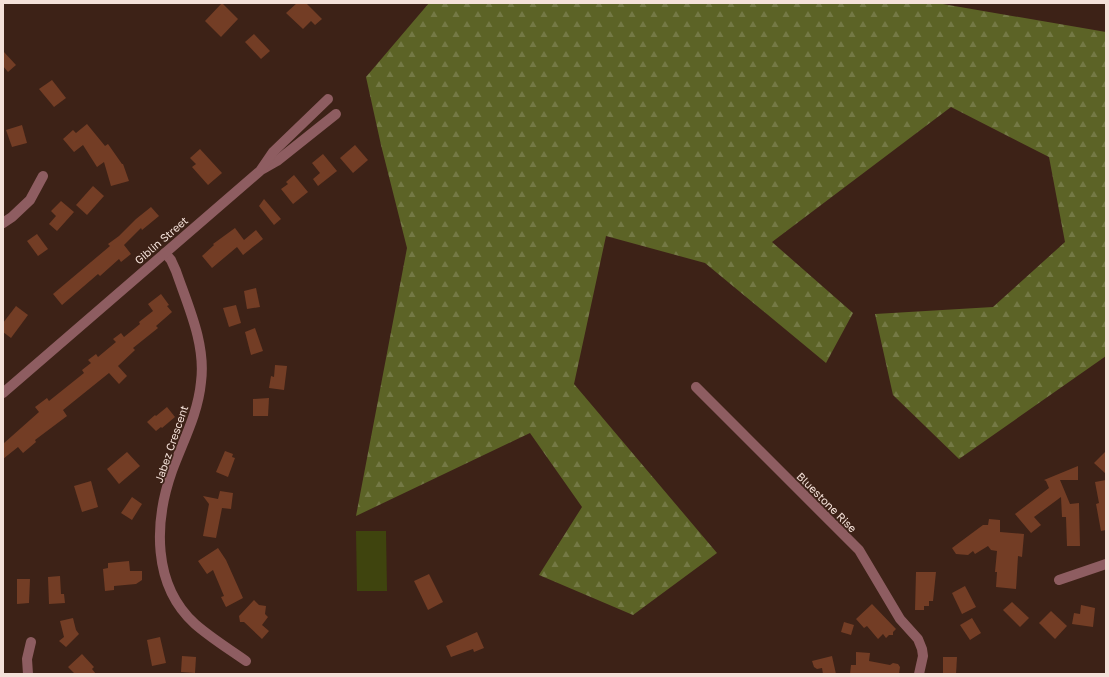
<svg xmlns="http://www.w3.org/2000/svg" width="1109" height="677" viewBox="0 0 1109 677" font-family="'Golos Text',sans-serif">
<style>
.forest{fill:url(#forest-firs)}
.pitch{fill:#3f440e}
.building{fill:#733d25}
.lines{fill:none;stroke-linecap:round;stroke-linejoin:round}
.street{stroke:#8e5d61;stroke-width:10}
.labels{text-anchor:middle;dominant-baseline:central;stroke-width:3.5;stroke-linejoin:round;paint-order:stroke}
.street-label{font-size:11px;fill:#f4e1d9;stroke:#3d2217}
</style>
<defs>
<pattern id="forest-firs" width="22" height="20" patternUnits="userSpaceOnUse"><rect width="22" height="20" fill="#5c6326"/><path d="M5 1l3.5 6h-7zM16 11l3.5 6h-7z" fill="#747945"/></pattern>
</defs>
<rect width="100%" height="100%" fill="#3d2217"/>
<polygon class="forest" points="429,3 937,3 1106,32 1106,356 959,459 893,395 875,314 993,307 1065,242 1049,157 951,107 772,242 853,313 826,363 705,263 606,236 574,384 717,553 633,615 539,575 582,507 530,433 356,516 407,248 381,145 366,77"/>
<polygon class="pitch" points="356,531 386,531 387,591 357,591"/>
<g class="building">
<polygon points="222,3 238,19 221,37 205,21"/>
<polygon points="297,3 306,3 322,19 315,25 311,21 303,29 286,13"/>
<polygon points="254,34 270,51 261,59 245,42"/>
<polygon points="3,51 16,65 8,72 3,66"/>
<polygon points="52,80 66,98 54,107 39,89"/>
<polygon points="87,124 105,146 108,144 122,164 123,164 129,181 111,186 104,162 97,167 83,145 74,152 63,139 73,130 76,133"/>
<polygon points="22,125 27,143 12,147 6,130"/>
<polygon points="355,145 368,160 353,173 340,158"/>
<polygon points="200,149 222,173 208,185 192,167 196,164 190,158"/>
<polygon points="323,154 337,171 318,186 313,179 320,173 312,163"/>
<polygon points="294,175 308,192 293,204 281,189 288,184 286,182"/>
<polygon points="93,186 104,196 87,215 76,205"/>
<polygon points="264,199 281,219 274,225 259,206"/>
<polygon points="61,201 74,212 57,231 49,224 56,216 51,211"/>
<polygon points="151,207 159,216 142,230 141,228 124,245 131,254 121,262 119,259 100,276 98,274 62,305 53,294 110,246 108,244 119,236 136,219"/>
<polygon points="235,228 244,240 256,230 263,239 243,255 237,247 212,268 202,256 214,245 213,244"/>
<polygon points="37,234 48,249 38,256 27,241"/>
<polygon points="256,288 260,307 247,309 244,291"/>
<polygon points="161,294 169,305 167,306 172,312 156,326 158,328 133,348 135,350 118,366 127,376 119,384 109,373 63,410 67,416 35,440 36,442 23,453 18,447 3,459 3,444 39,412 35,407 47,398 49,401 84,373 82,370 91,363 88,360 96,354 98,357 116,342 113,339 121,333 124,337 140,324 139,322 153,311 148,304"/>
<polygon points="236,305 241,323 229,327 223,308"/>
<polygon points="16,306 28,315 11,338 3,332 3,323"/>
<polygon points="255,328 263,351 251,355 245,332"/>
<polygon points="275,365 287,366 284,390 269,388 271,376 274,377"/>
<polygon points="269,398 268,416 253,416 253,399"/>
<polygon points="167,407 175,417 162,428 161,427 156,431 147,422 155,415 156,416"/>
<polygon points="225,451 233,454 232,457 235,458 228,477 216,472"/>
<polygon points="1106,451 1106,474 1094,463"/>
<polygon points="127,452 140,466 119,484 107,469"/>
<polygon points="1078,466 1078,480 1060,480 1070,504 1079,503 1080,546 1067,546 1066,517 1062,517 1061,497 1034,517 1041,525 1031,533 1015,514 1049,488 1046,481 1044,480"/>
<polygon points="1106,480 1106,530 1101,531 1096,504 1099,503 1095,482"/>
<polygon points="91,481 98,507 82,512 74,486"/>
<polygon points="220,491 233,493 231,509 222,508 216,538 203,536 209,504 203,496 218,499"/>
<polygon points="132,497 142,504 132,520 121,513"/>
<polygon points="989,519 1000,520 1000,532 1024,534 1022,557 1018,556 1016,589 996,587 997,572 995,572 997,551 991,550 988,546 975,554 973,551 968,555 956,554 952,548 983,525 988,525"/>
<polygon points="218,548 226,560 243,598 226,607 221,597 224,596 213,570 207,574 198,561"/>
<polygon points="129,561 130,571 142,571 142,580 136,584 114,586 114,590 105,591 103,569 108,568 108,563"/>
<polygon points="916,572 936,572 933,601 929,601 929,606 924,606 924,610 915,610"/>
<polygon points="429,574 443,602 428,610 414,581"/>
<polygon points="60,576 61,594 64,594 65,603 49,604 48,577"/>
<polygon points="17,579 30,579 29,603 17,604"/>
<polygon points="965,586 976,607 962,614 952,593"/>
<polygon points="254,600 259,605 266,606 265,614 268,617 262,625 269,631 262,639 244,622 240,622 239,616"/>
<polygon points="1012,602 1029,618 1020,627 1003,610"/>
<polygon points="872,604 896,629 893,632 893,635 889,635 886,638 883,634 878,639 867,626 864,628 856,619"/>
<polygon points="1081,605 1095,608 1093,627 1072,624 1074,613 1080,614"/>
<polygon points="1051,611 1067,626 1055,639 1039,623"/>
<polygon points="73,618 76,630 79,634 66,647 59,641 64,637 60,621"/>
<polygon points="972,618 981,633 970,640 960,625"/>
<polygon points="844,622 854,625 851,635 841,632"/>
<polygon points="477,632 484,648 474,652 473,649 451,657 446,646"/>
<polygon points="160,637 166,663 152,666 147,640"/>
<polygon points="856,652 870,653 869,661 890,665 893,663 898,664 900,667 899,674 850,674 851,665 856,665"/>
<polygon points="82,654 94,667 92,669 96,674 75,674 68,667"/>
<polygon points="182,656 196,657 195,673 181,672"/>
<polygon points="832,656 836,674 823,674 822,668 817,669 814,667 812,661"/>
<polygon points="943,657 957,657 956,674 943,674"/>
</g>
<g class="lines">
<g class="street">
<polyline points="263,169 277,161 336,114"/>
<polyline points="3,223 12,217 30,200 43,176"/>
<path d="M165,253L171,260L176,271C188,306 206,344 201,382C198,414 183,441 172,471C154,522 152,585 195,624C211,638 229,649 246,661"/>
<polyline points="696,387 859,550 900,619 918,639 922,649 923,656 919,674"/>
<polyline points="3,393 260,171 273,152 328,99"/>
<polyline points="1059,580 1106,564"/>
<polyline points="28,674 27,659 31,642"/>
</g>
</g>
<g class="labels">
<g class="street-label">
<text transform="translate(161 240) rotate(-41)">Giblin Street</text>
<text transform="translate(171 444) rotate(-71)">Jabez Crescent</text>
<text transform="translate(827 502) rotate(45)">Bluestone Rise</text>
</g>
</g>
<rect width="1109" height="677" fill="none" stroke="#f4e1d9" stroke-width="8"/>
</svg>
